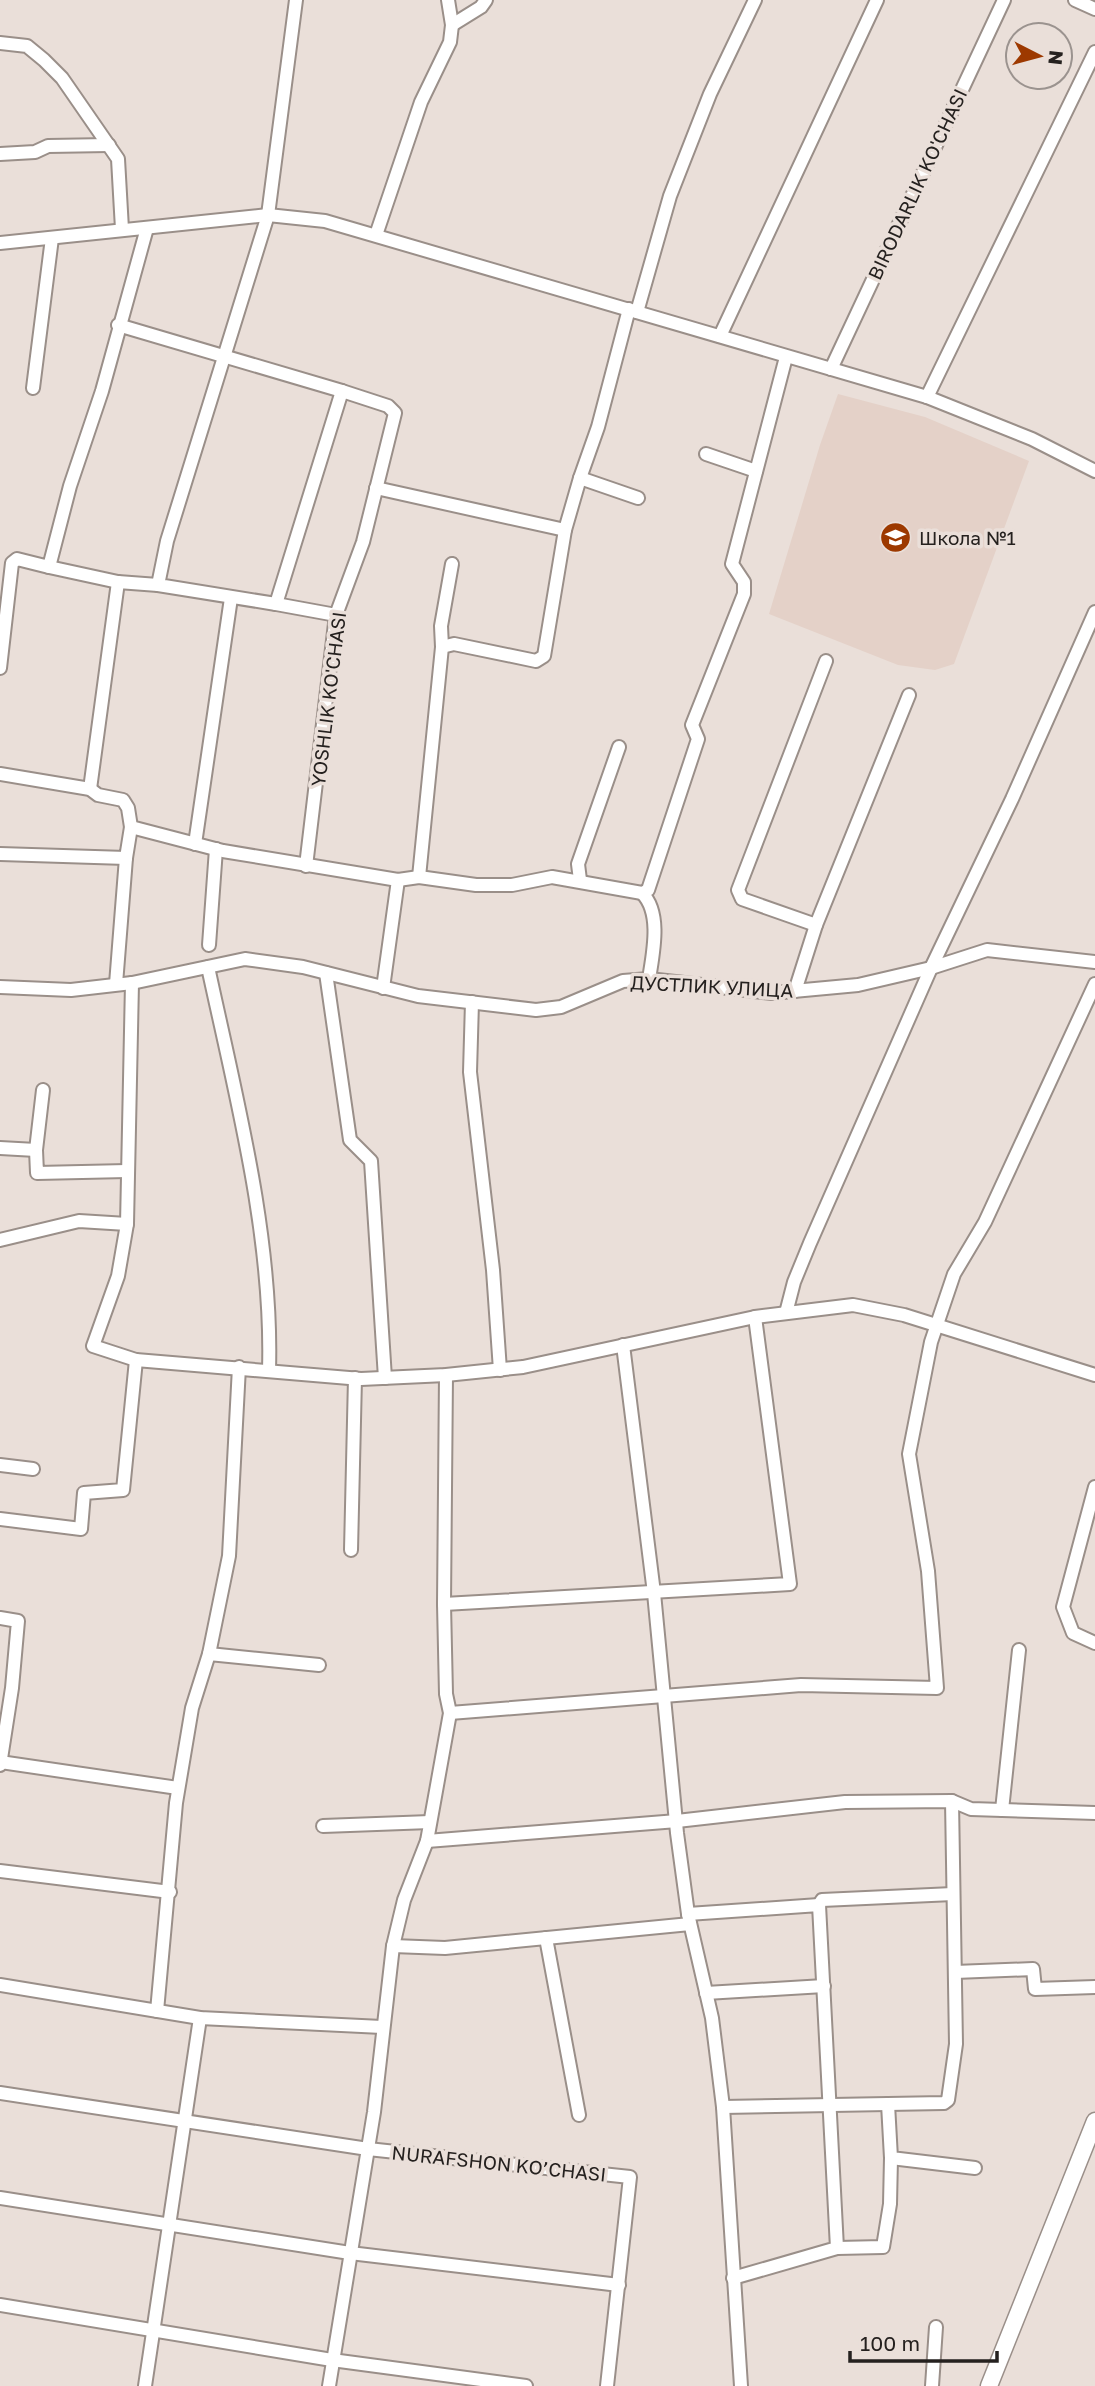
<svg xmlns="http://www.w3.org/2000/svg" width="1095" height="2386" viewBox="0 0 1095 2386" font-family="'Golos Text',sans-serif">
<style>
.built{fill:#e4d1c8}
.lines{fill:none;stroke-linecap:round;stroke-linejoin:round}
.minor-casing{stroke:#9a8f89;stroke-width:16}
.major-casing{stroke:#9a8f89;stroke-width:19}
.minor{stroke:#fff;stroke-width:12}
.major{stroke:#fff;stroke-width:16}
.labels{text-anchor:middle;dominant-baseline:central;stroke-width:7;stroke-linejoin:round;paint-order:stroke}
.street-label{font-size:19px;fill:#25211f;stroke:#eadfd9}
.poi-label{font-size:19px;fill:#25211f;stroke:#eadfd9;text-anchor:start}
</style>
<rect width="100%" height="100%" fill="#eadfd9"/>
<polygon class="built" points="838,394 925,417 1029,461 954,664 935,670 898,665 769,614 820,445"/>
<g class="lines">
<defs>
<g id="minor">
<polyline points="1075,0 1095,9"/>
<polyline points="452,25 481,7 486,0"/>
<polyline points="0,43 27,46 44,60 62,78 118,159 122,229"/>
<polyline points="0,154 35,152 48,146 109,145"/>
<polyline points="376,235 421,102 450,42 452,25 448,0"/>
<polyline points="0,243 268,215 325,221 927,397 1032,439 1095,471"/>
<polyline points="629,309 598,427 580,478 638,498"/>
<polyline points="637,312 670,196 710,94 755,0"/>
<polyline points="118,325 342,391 388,406 395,413 363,542 336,615 306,866"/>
<polyline points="720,336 877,0"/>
<polyline points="831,369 1004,0"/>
<polyline points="33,388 52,238"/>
<polyline points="927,397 1095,52"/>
<polyline points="706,454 756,471"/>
<polyline points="376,488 565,530"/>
<polyline points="49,567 118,582 158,585"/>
<polyline points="276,604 158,585 167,541 268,215 296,0"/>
<polyline points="336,615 276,604 342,391"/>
<polyline points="442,647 441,626 452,564"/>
<polyline points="0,668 12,563 17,559 49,567 70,486 102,391 147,228"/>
<polyline points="0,774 90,789 98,795 123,800 128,808 131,827 223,851 398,880 419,877 476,885 512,885 552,877 642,893 648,890 698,739 692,725 744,594 744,582 732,564 786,357"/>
<polyline points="90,789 118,582"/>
<polyline points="195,844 231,598"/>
<polyline points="0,854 126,858 131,827"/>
<polyline points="419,877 442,647 454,644 536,661 544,656 565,530 580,478"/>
<polyline points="580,880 578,864 619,747"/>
<path d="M642,893C662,913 653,953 649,979"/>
<polyline points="816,925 742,899 738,890 826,661"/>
<polyline points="209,945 216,849"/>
<path d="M208,967C236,1097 273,1237 269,1370"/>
<polyline points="326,973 350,1140 371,1161 385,1378"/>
<polyline points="132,983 127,1224 118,1276 93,1346 136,1360"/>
<polyline points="116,984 126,858"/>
<polyline points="0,987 71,990 132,983 245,959 303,967 418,996 536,1010 561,1007 623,981 649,979 772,993 858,985 931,968 987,950 1095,962"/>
<polyline points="383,988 398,880"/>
<polyline points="795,991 816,925 909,695"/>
<polyline points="472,1002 470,1072 493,1270 500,1370"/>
<polyline points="43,1090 36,1150 37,1173 127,1171"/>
<polyline points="0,1148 36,1150"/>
<polyline points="0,1240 79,1221 127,1224"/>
<polyline points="786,1313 794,1282 810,1243 931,968 1012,799 1095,612"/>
<polyline points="623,1345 654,1593 677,1833 688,1914 712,2018 723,2107 741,2386"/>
<polyline points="0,1465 33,1469"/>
<polyline points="1095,1487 1063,1607 1073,1633 1095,1643"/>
<polyline points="0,1519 81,1529 84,1493 123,1490 136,1360 361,1379 446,1375 523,1367 755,1317 853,1305 904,1315 1095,1375"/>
<polyline points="351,1550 355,1378"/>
<polyline points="444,1604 790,1584 755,1317"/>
<polyline points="0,1618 18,1621 12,1688 0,1765"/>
<polyline points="209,1654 319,1665"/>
<polyline points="450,1713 801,1685 937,1688 928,1571 909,1454 931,1342 954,1274 985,1222 1095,984"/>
<polyline points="0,1762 178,1788"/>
<polyline points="1002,1810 1019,1650"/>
<polyline points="323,1826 430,1822"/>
<polyline points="427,1841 677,1821 845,1802 952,1801 971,1809 1095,1813"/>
<polyline points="0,1871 170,1892"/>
<polyline points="819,1905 822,1900 953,1894"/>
<polyline points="688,1914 819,1905 837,2248 733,2278"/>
<polyline points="546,1938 579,2115"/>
<polyline points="393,1946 445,1948 690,1924"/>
<polyline points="955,1972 1033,1969 1035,1989 1095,1987"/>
<polyline points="0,1985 200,2018 382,2027"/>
<polyline points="706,1993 824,1986"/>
<polyline points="157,2011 176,1803 192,1708 209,1654 229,1556 239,1367"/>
<polyline points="0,2093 368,2149 630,2177 607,2386"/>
<polyline points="888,2104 891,2158 975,2168"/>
<polyline points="723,2107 944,2103 948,2100 956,2044 952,1801"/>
<polyline points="0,2198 350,2253 619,2285"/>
<polyline points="837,2248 883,2247 890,2204 891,2158"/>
<polyline points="0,2305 332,2360 526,2386"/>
<polyline points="145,2386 200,2018"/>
<polyline points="329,2386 374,2112 393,1946 404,1900 427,1841 450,1713 446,1694 444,1604 446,1375"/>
<polyline points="932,2386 936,2327"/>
</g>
<polyline id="major" points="989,2386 1095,2121"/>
</defs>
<use href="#minor" class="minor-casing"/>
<use href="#major" class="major-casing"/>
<use href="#minor" class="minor"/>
<use href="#major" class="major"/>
</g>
<defs>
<symbol id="school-disc" viewBox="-11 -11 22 22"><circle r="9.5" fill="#9d3900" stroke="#eadfd9"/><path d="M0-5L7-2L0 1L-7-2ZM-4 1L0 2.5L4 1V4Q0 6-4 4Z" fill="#fff"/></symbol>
</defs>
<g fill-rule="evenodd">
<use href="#school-disc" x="878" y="520" width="35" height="35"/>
</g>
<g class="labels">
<g class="street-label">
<text transform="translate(917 184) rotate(-65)">BIRODARLIK KO'CHASI</text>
<text transform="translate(328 699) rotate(-83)">YOSHLIK KO'CHASI</text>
<text transform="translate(712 986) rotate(3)">ДУСТЛИК УЛИЦА</text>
<text transform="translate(499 2163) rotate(6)">NURAFSHON KO’CHASI</text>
</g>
<g class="poi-label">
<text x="919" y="537">Школа №1</text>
</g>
</g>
<g transform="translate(1039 56) rotate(96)"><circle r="33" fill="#eadfd9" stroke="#9b938f" stroke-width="2"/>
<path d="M0-5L12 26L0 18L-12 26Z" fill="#9d3900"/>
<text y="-10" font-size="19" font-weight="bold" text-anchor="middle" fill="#25211f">N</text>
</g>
<path d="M850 2351v10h147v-10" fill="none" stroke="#25211f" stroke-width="3.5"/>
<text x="860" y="2351" font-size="21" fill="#25211f" stroke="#eadfd9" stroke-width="5" paint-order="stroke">100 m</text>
</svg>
